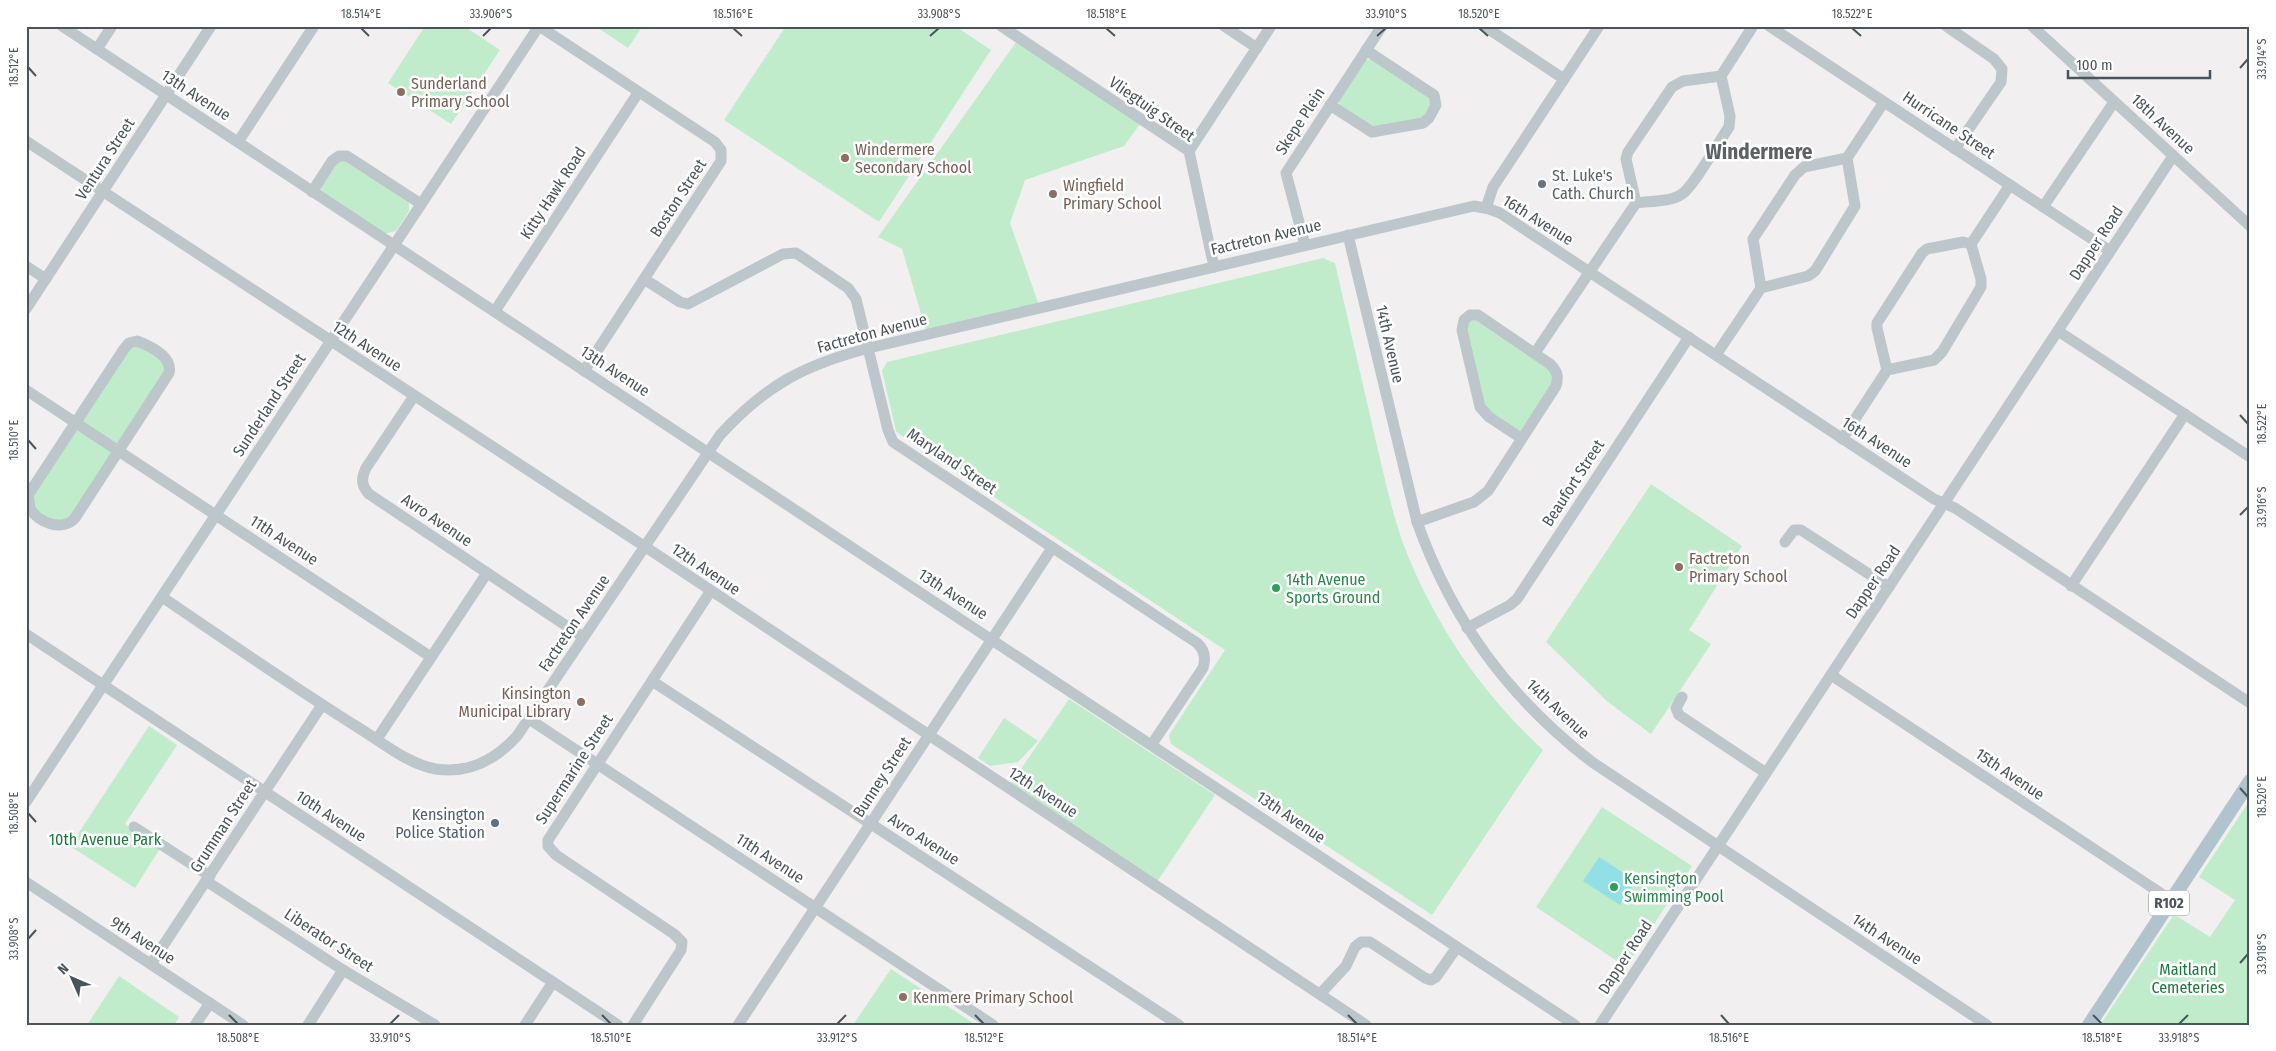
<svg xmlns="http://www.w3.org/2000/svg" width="2276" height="1051" viewBox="0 0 2276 1051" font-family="'Fira Sans Condensed',sans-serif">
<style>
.green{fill:#c1eccb}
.water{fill:#92e0e5}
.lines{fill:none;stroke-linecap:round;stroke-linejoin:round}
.minor{stroke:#bcc6cb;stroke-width:11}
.major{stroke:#b1c3cc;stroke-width:14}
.ticks{fill:none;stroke:#49555b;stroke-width:2}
.education-dot{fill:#8d6e63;stroke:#fff;stroke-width:2}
.worship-dot{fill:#6b7280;stroke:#fff;stroke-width:2}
.leisure-dot{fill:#2e9e5b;stroke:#fff;stroke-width:2}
.service-dot{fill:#5c6f8a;stroke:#fff;stroke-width:2}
.labels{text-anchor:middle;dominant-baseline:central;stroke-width:5;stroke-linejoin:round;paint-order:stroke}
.shield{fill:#fff;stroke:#80888c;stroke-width:1}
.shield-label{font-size:15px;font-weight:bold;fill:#49555b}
.education-label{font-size:16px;fill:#785e54;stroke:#fff;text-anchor:start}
.street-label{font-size:16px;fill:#49555b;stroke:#fff}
.worship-label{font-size:16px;fill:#5b616d;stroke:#fff;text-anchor:start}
.leisure-label{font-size:16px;fill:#27864d;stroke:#fff;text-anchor:start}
.service-label{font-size:16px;fill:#4e5e75;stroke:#fff;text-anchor:end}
.park-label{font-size:16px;fill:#1e783e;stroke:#fff}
.district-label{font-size:21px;font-weight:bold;fill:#5c6164;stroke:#fff}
.neatline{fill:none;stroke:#49555b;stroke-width:2}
.ticks-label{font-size:12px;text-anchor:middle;fill:#49555b}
</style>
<rect width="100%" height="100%" fill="#f2eff0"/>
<g class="green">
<polygon points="425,26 464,26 500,50 451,124 388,83"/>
<polygon points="595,26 641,26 642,27 628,48"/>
<polygon points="786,26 955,26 991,50 879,222 724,120"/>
<polygon points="1019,38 1143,120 1124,146 1025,180 1010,223 1040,308 927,334 902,249 878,237"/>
<polygon points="1372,59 1429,96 1432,103 1424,118 1377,129 1340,107 1339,100 1366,60"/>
<polygon points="346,159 409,203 409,211 396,231 384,234 320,190 334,164"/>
<path d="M1323,258L1335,263C1348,320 1361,376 1374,433C1384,474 1392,517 1408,556C1439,631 1484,695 1543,750L1432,915L1171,744L1169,735L1225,650L899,434L896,431L882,371L887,362Z"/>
<polygon points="1476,320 1548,367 1555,378 1521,430 1517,430 1486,411 1465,326 1469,321"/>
<polygon points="137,341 169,365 72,522 44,520 28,495 124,349"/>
<polygon points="1651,484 1742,546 1689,630 1711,644 1651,734 1608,702 1546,642"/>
<polygon points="1069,699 1215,795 1157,882 1010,785"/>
<polygon points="1004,718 1038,741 1018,762 990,766 978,758"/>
<polygon points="149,726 177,745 125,824 161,847 135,888 70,846"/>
<polygon points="2250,800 2250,1025 2100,1025 2173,916 2178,917 2210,937 2235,900 2199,877"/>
<polygon points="1602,807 1692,866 1626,967 1536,907"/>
<polygon points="891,969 976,1025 853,1025"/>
<polygon points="119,976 179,1017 174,1025 87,1025"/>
</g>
<polygon class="water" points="1599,857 1636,881 1620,905 1583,881"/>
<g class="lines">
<g class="minor">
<polyline points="62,26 1575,1025"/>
<polyline points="539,26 715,142 721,150 721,161 584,371"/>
<polyline points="1001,26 1189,151 1214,267"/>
<polyline points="1224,26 1257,48"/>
<polyline points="1484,26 1564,79"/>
<polyline points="1769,26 2110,251"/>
<polyline points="1946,26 1994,59 2002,69 2001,82 1955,149"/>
<polyline points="2032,26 2250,226"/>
<polyline points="97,49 112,26"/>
<polyline points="1330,105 1372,132 1423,123 1429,118 1436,105 1434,95 1366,50"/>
<polyline points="26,141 644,546 1366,1025"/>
<polyline points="238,142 314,26"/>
<polyline points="1189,151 1271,26"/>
<polyline points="312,192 332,161 339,156 347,156 421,204"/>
<path d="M1636,203C1650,201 1671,202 1682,194C1693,187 1720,140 1729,127L1730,116L1721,76L1753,26"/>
<polyline points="2043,207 2114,102"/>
<polyline points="1486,208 1493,187 1599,26"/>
<path d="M1348,235L1417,522C1453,622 1508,697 1592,762L1987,1025"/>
<polyline points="1305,245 1286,173 1382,26"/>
<polyline points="26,266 46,279"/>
<path d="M644,279L680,302L688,304L783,254L796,253L848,288L856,299L888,430L893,442L1197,643C1205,650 1206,658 1203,668L1152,744"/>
<polyline points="1761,288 1808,276 1815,271 1855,206 1847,158 1884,102"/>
<polyline points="26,309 211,26"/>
<polyline points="495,311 638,93"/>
<polyline points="2058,331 2250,457"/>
<path d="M137,341C150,346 173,356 169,373L75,518C63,532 38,523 30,508C29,504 29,499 28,495L124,349L129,343Z"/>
<polyline points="1535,353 1636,203 1626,159 1628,152 1672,87 1683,81 1721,76"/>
<polyline points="1716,355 1761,288 1753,239 1795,175 1804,167 1847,158"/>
<polyline points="1887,370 1877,328 1877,323 1922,253 1927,249 1963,242 1971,244"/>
<polyline points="26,390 431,657"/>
<path d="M414,396L366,468C361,479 361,485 369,494L583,637"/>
<polyline points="1842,439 1887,370 1934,360 1942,352 1981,287 1981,279 1971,244 2010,185"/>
<path d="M1417,522L1474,502L1488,491L1556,386C1559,376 1557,371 1550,364L1478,315H1470L1464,320L1462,330L1480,407L1489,417L1521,438"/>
<polyline points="1785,542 1794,530 1801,530 1889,587"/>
<polyline points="2071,586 2185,414"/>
<path d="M162,597C227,641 292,686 359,728C383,743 408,764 436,769C469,774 496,759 517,736L720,435C766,385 804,365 869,348L1474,206L1489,209L1500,213L1934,499L1955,508L2250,703"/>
<polyline points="1467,628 1510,605 1517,599 1689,337"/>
<polyline points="26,634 618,1025"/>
<polyline points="1831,675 2171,900"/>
<polyline points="652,681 1179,1025"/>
<polyline points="1682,697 1676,708 1679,715 1766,773"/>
<polyline points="529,719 993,1025"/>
<polyline points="377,739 487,573"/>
<polyline points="26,802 539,26"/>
<polyline points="134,827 210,876"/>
<polyline points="206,881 343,970 435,1025"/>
<polyline points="26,882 243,1025"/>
<polyline points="151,964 322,705"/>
<polyline points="1320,994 1346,966 1355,947 1361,942 1370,942 1425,978 1431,980 1436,977 1457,947"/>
<polyline points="195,1025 210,1003"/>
<polyline points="308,1025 343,970"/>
<polyline points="525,1025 553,982"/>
<polyline points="633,1025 681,950 682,942 674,934 556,855 548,846 548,840 710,592"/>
<polyline points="738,1025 1052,548"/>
<polyline points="1600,1025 2173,156"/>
</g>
<polyline class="major" points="2089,1025 2250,781"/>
</g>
<path class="ticks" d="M361,28L369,36M733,28L742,36M1106,28L1115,36M1479,28L1488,36M1852,28L1861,36M483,36L491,28M930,36L939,28M1377,36L1386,28M28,67L36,76M2240,68L2248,59M2240,415L2248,424M28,440L36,449M2240,515L2248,507M2240,788L2248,797M28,813L36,822M28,939L36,930M2240,963L2248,954M229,1015L238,1024M602,1015L611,1024M975,1015L984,1024M1348,1015L1357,1024M1721,1015L1729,1024M2093,1015L2102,1024M390,1024L399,1015M837,1024L846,1015M2179,1024L2188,1015"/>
<g class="education-dot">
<circle cx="401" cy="92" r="5"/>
<circle cx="845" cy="158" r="5"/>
<circle cx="1053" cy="194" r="5"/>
<circle cx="1679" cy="567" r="5"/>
<circle cx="581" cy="702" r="5"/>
<circle cx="903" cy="997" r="5"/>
</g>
<circle class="worship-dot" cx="1542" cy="184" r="5"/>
<g class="leisure-dot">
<circle cx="1276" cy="588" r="5"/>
<circle cx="1614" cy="887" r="5"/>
</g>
<circle class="service-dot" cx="495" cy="823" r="5"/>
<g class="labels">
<rect class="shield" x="2149" y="890.5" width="40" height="25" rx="4"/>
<g class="shield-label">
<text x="2169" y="903">R102</text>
</g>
<g class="education-label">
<text x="411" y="83">Sunderland<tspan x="411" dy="18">Primary School</tspan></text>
<text x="855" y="149">Windermere<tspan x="855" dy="18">Secondary School</tspan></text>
<text x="1063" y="185">Wingfield<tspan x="1063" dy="18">Primary School</tspan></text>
<text x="1689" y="558">Factreton<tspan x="1689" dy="18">Primary School</tspan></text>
<text x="571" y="693" text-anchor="end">Kinsington<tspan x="571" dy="18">Municipal Library</tspan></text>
<text x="913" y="997">Kenmere Primary School</text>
</g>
<g class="street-label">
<text transform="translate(196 95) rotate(33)">13th Avenue</text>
<text transform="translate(1152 109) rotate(35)">Vliegtuig Street</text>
<text transform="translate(1300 121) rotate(-57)">Skepe Plein</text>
<text transform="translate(2163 124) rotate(43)">18th Avenue</text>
<text transform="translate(1949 125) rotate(34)">Hurricane Street</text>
<text transform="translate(105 159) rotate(-57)">Ventura Street</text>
<text transform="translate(553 193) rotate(-57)">Kitty Hawk Road</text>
<text transform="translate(678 198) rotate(-57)">Boston Street</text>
<text transform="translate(1538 220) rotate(32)">16th Avenue</text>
<text transform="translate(1266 237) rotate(-13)">Factreton Avenue</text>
<text transform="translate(2096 243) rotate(-57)">Dapper Road</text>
<text transform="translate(872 333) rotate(-15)">Factreton Avenue</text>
<text transform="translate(1390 344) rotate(77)">14th Avenue</text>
<text transform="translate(367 346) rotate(33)">12th Avenue</text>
<text transform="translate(615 371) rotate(33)">13th Avenue</text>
<text transform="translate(269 405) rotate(-57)">Sunderland Street</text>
<text transform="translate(1877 442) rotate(33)">16th Avenue</text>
<text transform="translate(952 461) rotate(34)">Maryland Street</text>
<text transform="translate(1573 483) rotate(-57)">Beaufort Street</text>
<text transform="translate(437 520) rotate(34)">Avro Avenue</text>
<text transform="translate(284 540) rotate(33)">11th Avenue</text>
<text transform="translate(706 569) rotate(34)">12th Avenue</text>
<text transform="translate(1873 582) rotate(-56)">Dapper Road</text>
<text transform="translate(953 594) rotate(33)">13th Avenue</text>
<text transform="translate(574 623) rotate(-56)">Factreton Avenue</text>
<text transform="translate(1558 709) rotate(43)">14th Avenue</text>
<text transform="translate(574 769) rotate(-57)">Supermarine Street</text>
<text transform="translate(2010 774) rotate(34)">15th Avenue</text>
<text transform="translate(882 777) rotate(-57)">Bunney Street</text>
<text transform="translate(1043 792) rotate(33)">12th Avenue</text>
<text transform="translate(331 816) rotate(33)">10th Avenue</text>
<text transform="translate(1291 817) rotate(34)">13th Avenue</text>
<text transform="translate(223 826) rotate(-57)">Grumman Street</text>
<text transform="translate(924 839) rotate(33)">Avro Avenue</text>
<text transform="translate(770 858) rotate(33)">11th Avenue</text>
<text transform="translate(1887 939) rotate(33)">14th Avenue</text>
<text transform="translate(143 940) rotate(33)">9th Avenue</text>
<text transform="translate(329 940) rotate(33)">Liberator Street</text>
<text transform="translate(1625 957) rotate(-57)">Dapper Road</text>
</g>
<g class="worship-label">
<text x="1552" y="175">St. Luke's<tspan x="1552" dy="18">Cath. Church</tspan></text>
</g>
<g class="leisure-label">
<text x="1286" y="579">14th Avenue<tspan x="1286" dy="18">Sports Ground</tspan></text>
<text x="1624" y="878">Kensington<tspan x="1624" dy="18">Swimming Pool</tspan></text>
</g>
<g class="service-label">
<text x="485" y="814">Kensington<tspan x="485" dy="18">Police Station</tspan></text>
</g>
<g class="park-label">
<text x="105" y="839">10th Avenue Park</text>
<text x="2188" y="969">Maitland<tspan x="2188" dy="18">Cemeteries</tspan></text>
</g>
<g class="district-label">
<text x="1759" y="152">Windermere</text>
</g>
</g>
<rect width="2276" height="1051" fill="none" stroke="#ffffff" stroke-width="55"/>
<g transform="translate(72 978) rotate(315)" stroke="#ffffff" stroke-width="4" paint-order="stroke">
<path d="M0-4L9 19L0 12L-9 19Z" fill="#49555b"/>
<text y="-8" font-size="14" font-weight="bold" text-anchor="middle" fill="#49555b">N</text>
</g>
<path d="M2068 70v8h142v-8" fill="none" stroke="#49555b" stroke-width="2.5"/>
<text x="2076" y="70" font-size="15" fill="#49555b" stroke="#ffffff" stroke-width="4" paint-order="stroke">100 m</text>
<rect x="28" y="28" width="2220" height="996" class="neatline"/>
<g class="ticks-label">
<text x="361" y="18">18.514°E</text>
<text x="491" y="18">33.906°S</text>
<text x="733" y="18">18.516°E</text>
<text x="939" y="18">33.908°S</text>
<text x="1106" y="18">18.518°E</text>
<text x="1386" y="18">33.910°S</text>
<text x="1479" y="18">18.520°E</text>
<text x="1852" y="18">18.522°E</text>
<text transform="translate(2262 59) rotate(-90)" y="4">33.914°S</text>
<text transform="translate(14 67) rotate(-90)" y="4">18.512°E</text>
<text transform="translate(2262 424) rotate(-90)" y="4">18.522°E</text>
<text transform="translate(14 440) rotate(-90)" y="4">18.510°E</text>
<text transform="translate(2262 507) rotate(-90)" y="4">33.916°S</text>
<text transform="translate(2262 797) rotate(-90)" y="4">18.520°E</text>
<text transform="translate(14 813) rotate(-90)" y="4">18.508°E</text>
<text transform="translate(14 939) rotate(-90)" y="4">33.908°S</text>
<text transform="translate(2262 954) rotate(-90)" y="4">33.918°S</text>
<text x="238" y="1042">18.508°E</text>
<text x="390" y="1042">33.910°S</text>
<text x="611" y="1042">18.510°E</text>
<text x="837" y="1042">33.912°S</text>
<text x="984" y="1042">18.512°E</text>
<text x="1357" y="1042">18.514°E</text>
<text x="1729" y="1042">18.516°E</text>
<text x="2102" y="1042">18.518°E</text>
<text x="2179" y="1042">33.918°S</text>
</g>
</svg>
